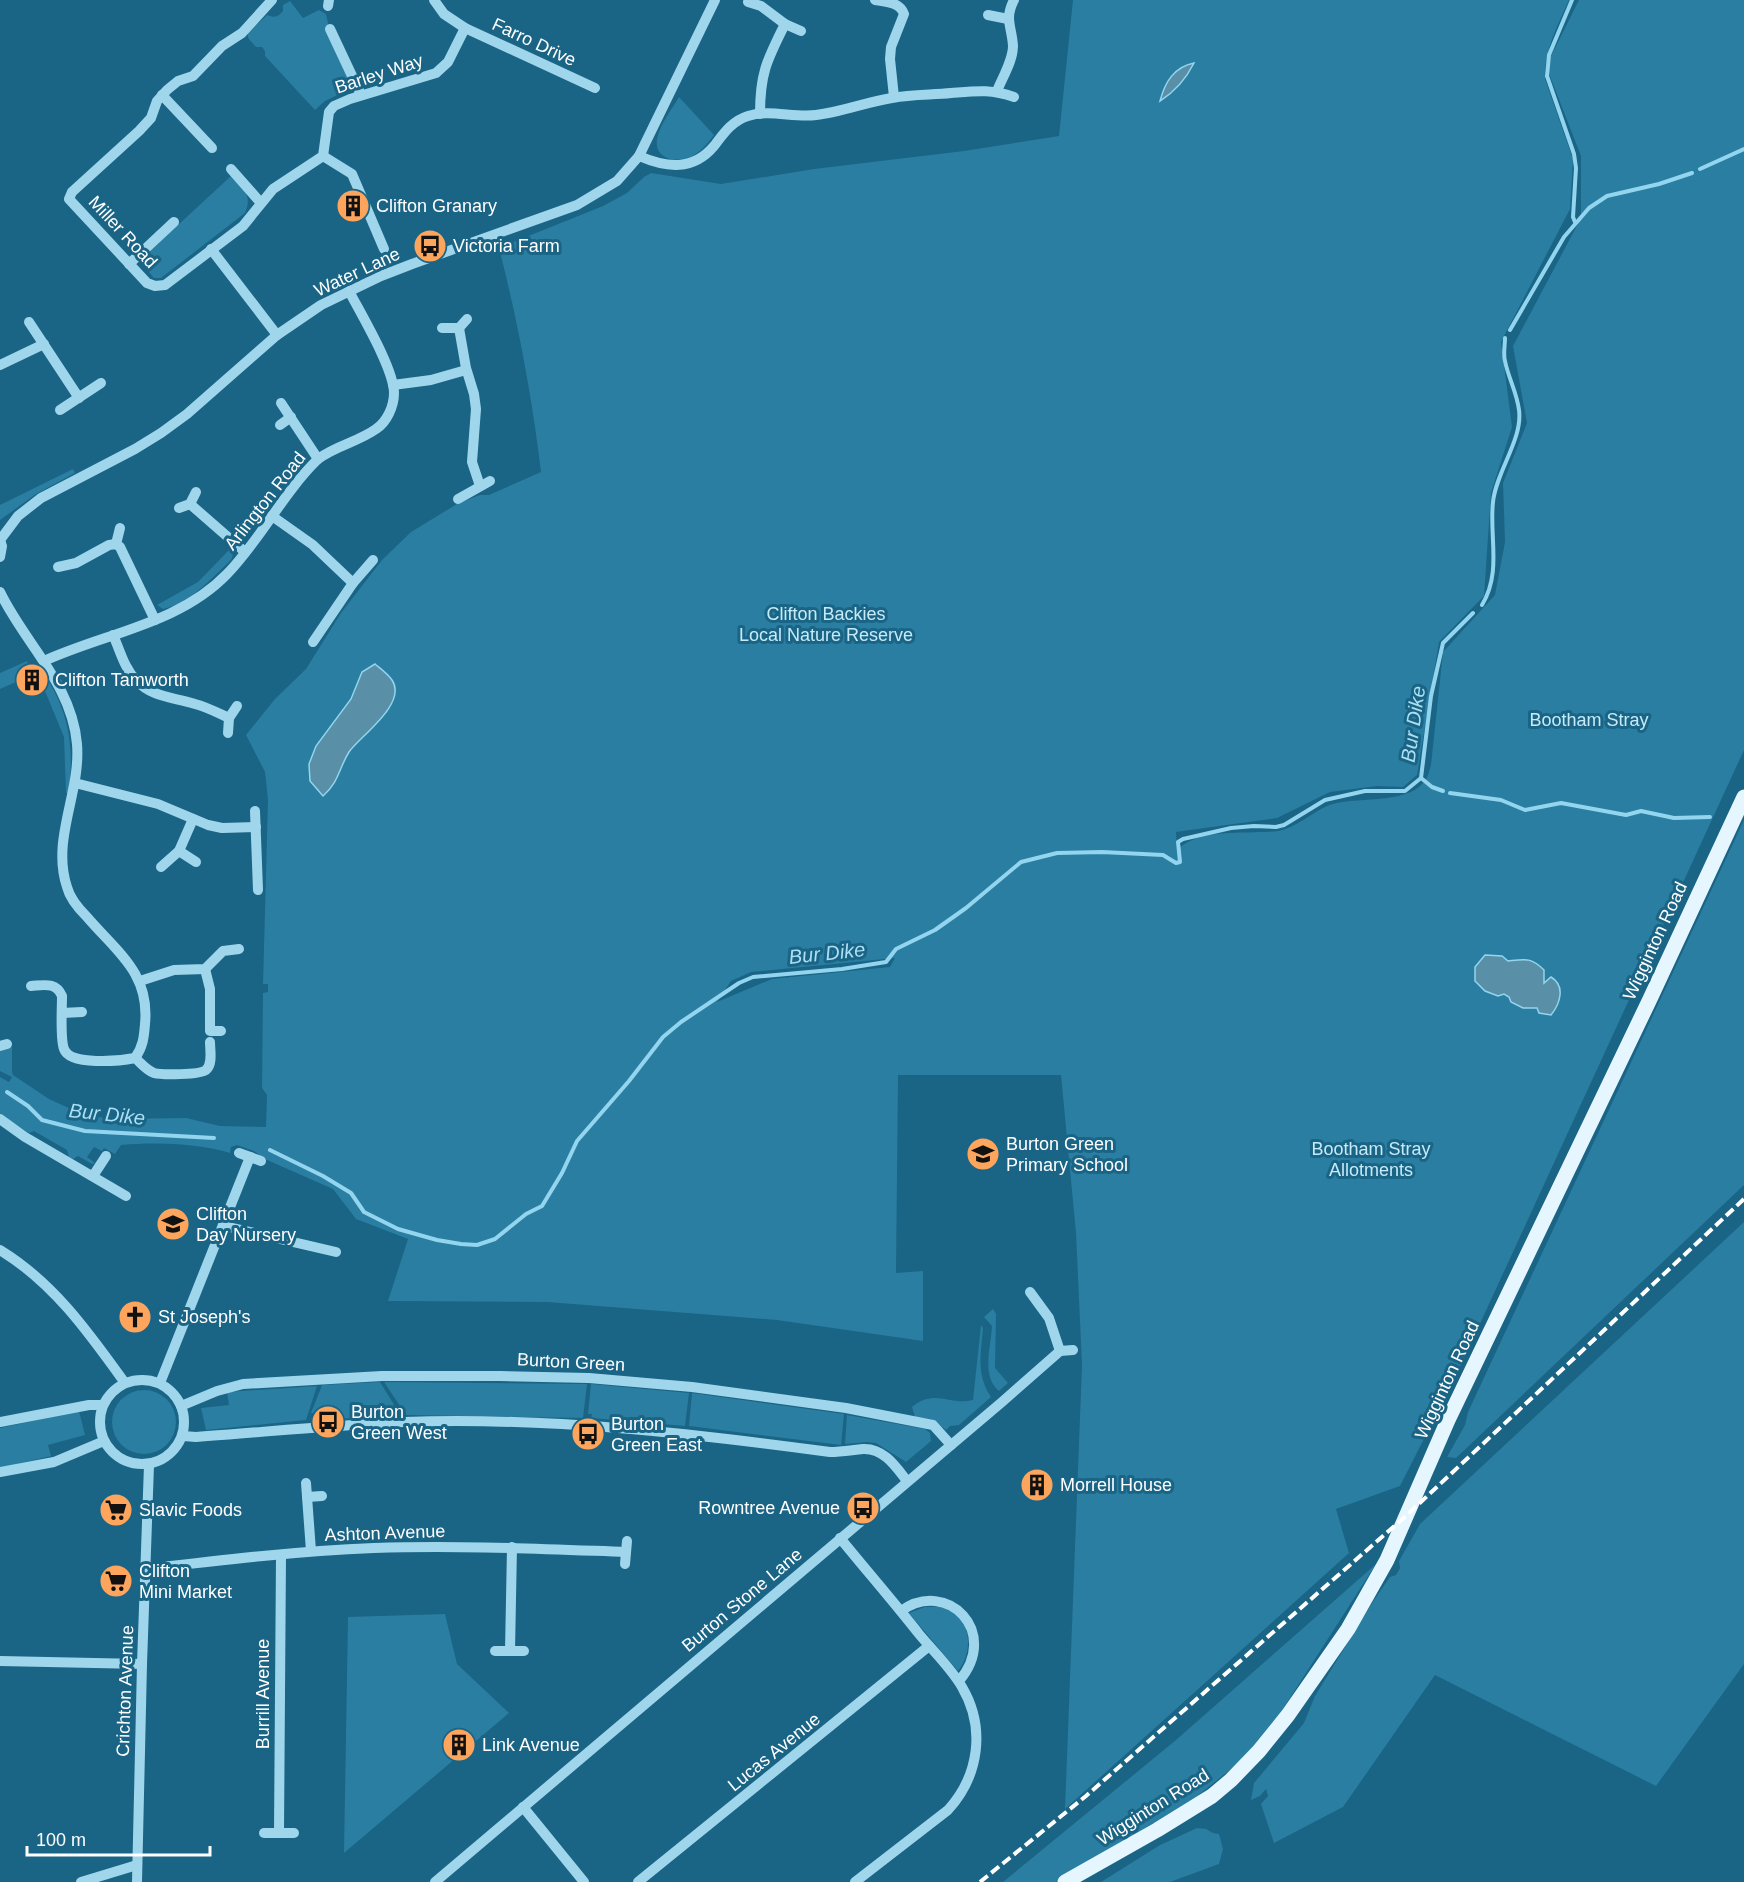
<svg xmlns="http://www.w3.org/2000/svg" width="1744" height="1882" viewBox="0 0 1744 1882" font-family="Helvetica,sans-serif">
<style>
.green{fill:#297ea2;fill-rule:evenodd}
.water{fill:#5a90a7;stroke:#93d5ee;stroke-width:1.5}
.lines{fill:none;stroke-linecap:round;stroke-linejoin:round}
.stream{stroke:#93d5ee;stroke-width:4}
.minor{stroke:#a0d6eb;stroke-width:10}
.major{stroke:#e5f6ff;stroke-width:15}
.rail{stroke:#fff;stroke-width:4;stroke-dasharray:10 4.5;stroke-linecap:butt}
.labels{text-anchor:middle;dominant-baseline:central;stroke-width:6;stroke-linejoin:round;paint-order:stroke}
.street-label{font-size:18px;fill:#fff;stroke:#1a6485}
.poi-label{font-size:18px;fill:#fff;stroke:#1a6485;text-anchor:start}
.park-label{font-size:18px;fill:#c5eaf8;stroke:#1a6485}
.water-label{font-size:20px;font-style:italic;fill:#acdff3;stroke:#1a6485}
</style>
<rect width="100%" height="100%" fill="#1a6485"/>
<g class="green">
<path d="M1073,0H1569C1558,25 1544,50 1545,79L1573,159L1570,209L1501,342L1512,427L1491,493L1484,596L1439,642L1417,775L1403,787L1377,786L1330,792L1277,818L1176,832L1177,850C1200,827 1247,835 1278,831C1296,828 1311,813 1327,806C1353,795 1405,806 1424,782C1428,778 1429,771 1431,765L1443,652L1495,595L1505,542L1503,483L1527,423L1513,346L1581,218V156L1546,66L1579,0H1744V750L1455,1378L1400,1486L1336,1509L1349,1553L1065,1809L1082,1365L1076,1233L1061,1075H898L896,1273L923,1271V1341L777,1320L547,1302L388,1301L408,1239L356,1219L333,1189L265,1159L254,1151L237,1145L231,1147L230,1153C196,1143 157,1142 121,1145L115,1154L104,1148L102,1151L94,1147L87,1157L95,1163L92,1164L78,1156L73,1159L69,1157L67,1150L34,1131L29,1133L0,1114V1077L9,1082L12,1077L0,1071V1050L12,1047V1072L13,1075L49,1099L82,1114L110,1119L186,1118L220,1126L266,1127L267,1095L262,1088L263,993L268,992V984H263L268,800L265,772L246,735L275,699L306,669L341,613L382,560L411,532L457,504L480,495H489L541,472C532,397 518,322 499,248L603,206L627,193L644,177L651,173L721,184L814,169L964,151L1059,136ZM895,958L890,967L772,979L717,1002L731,981L751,972Z"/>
<path d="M290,1L303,18L319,10L326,14C332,43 338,62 354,87L325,101L315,110L265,56V51L262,47H256L248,38V33L267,15C275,18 278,17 283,11V5Z"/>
<path d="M679,97L714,135C708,143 700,153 690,157C675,163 654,159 657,139C660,124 672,109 679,97Z"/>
<path d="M231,176C243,190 253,194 245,213L161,278H154L139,261Z"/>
<polygon points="73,469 75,473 36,494 0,520 0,505"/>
<path d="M231,548L233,555L231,560C211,579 190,603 163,609L157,605L198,582Z"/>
<polygon points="27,661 30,670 23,674 23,679 0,689 0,673"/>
<path d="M45,675C70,715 74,747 69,793H66L64,737L40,679Z"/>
<polygon points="1744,820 1744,1185 1456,1458 1447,1457 1465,1425 1468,1412"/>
<polygon points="1744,1222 1744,1664 1656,1786 1435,1675 1343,1807 1274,1843 1261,1804 1268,1796 1266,1789 1260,1796 1251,1800 1254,1783 1304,1723 1315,1696 1374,1600 1390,1577 1396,1575 1400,1568 1399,1561 1420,1524"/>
<path d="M993,1309L996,1314L995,1368L1008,1383L999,1391C981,1376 991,1346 992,1326L984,1317Z"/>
<path d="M981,1325L983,1328C981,1354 976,1374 991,1397L959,1425L950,1426L946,1430L931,1419L915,1417L912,1407C935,1388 950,1406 973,1400Z"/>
<polygon points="380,1382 401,1416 331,1419 330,1414 311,1413 322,1385"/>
<polygon points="384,1382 587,1384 583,1418 406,1415"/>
<polygon points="591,1384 689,1393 685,1426 591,1418 592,1414 588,1414"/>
<polygon points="317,1386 306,1420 206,1430 201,1408 229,1405 227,1392"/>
<circle cx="144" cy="1422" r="32"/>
<polygon points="692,1393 844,1414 841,1445 689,1426"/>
<polygon points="79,1411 85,1435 48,1445 51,1456 0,1468 0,1428"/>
<polygon points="847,1415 925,1429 930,1433 931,1441 906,1462 876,1443 867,1442 845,1444"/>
<polygon points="1376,1564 1279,1715 1255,1746 1231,1769 1196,1797 1056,1882 1003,1882 1176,1740"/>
<path d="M925,1607C931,1607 939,1606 945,1608C972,1617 974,1652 958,1671L909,1613Z"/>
<polygon points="445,1614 457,1664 509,1713 344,1853 348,1617"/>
<polygon points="1197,1828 1206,1829 1213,1833 1219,1834 1223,1849 1219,1864 1170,1882 1101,1882 1160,1845"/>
</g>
<g class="water">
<path d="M1194,63C1186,79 1176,91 1160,101C1165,82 1174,67 1194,63Z"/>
<path d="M375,664C381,669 388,674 392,680C408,704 359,737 349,752C339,768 339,782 323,796L310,781L309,764L316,746L351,699L362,672Z"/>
<path d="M1485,955L1502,956L1508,961C1525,959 1531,957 1544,970V983L1551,977C1566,986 1560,1004 1551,1015L1539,1013L1537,1008H1523L1511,1002L1509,997L1504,994L1498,996L1485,991L1475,981V967Z"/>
</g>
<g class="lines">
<g class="stream">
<polyline points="1572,0 1549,55 1547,76 1574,154 1576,168 1573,217 1575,222"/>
<polyline points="1700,169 1744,149"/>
<polyline points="1510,330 1564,237 1589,208 1607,196 1659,184 1692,173"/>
<path d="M1482,605C1502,572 1489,536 1493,502C1496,472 1523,439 1519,410C1517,393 1508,377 1505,361C1503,354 1505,346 1505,338"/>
<polyline points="1421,778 1432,787 1443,791"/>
<polyline points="1450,793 1501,800 1525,810 1561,803 1626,815 1641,811 1674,818 1710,817"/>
<polyline points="7,1092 28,1106 42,1120 85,1131 214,1138"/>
<polyline points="270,1150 323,1176 351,1193 364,1212 398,1229 437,1240 461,1244 477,1245 495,1239 526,1214 542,1206 562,1173 577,1141 629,1081 663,1037 681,1022 739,983 753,977 842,969 886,962 896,949 935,930 966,908 1021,862 1057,853 1102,852 1163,855 1176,863 1180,862 1178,842 1183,839 1231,828 1254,826 1276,827 1284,825 1325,800 1365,791 1405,791 1421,778 1431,696 1443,643 1473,613"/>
</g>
<g class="minor">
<polyline points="272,0 242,33 222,46 193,76 178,81 167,90 157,101 151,118 139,131 72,192 69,199 147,283 155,286 165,285 243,226 273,189 323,156 329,112 334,106 350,99 436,73 448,62 465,28"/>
<polyline points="434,0 444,14 465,28 595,88"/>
<path d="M875,0C886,2 900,2 904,14L891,47L890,59L894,97"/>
<polyline points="748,2 761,6 785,24 801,31"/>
<polyline points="328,6 329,0"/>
<polyline points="988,15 1008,19"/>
<polyline points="330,29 361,95"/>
<path d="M997,91C1002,78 1013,61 1013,46C1012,27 1004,19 1014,0"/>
<polyline points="162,95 212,148"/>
<path d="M760,114C760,73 767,60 785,24"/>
<polyline points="323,156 352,174 384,249"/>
<path d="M639,156C667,168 693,171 714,146C724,133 732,121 748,116C769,109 794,118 816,115C842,112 866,102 892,98C912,94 932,95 951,93C977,91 990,89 1014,97"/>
<polyline points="231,169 261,203"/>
<polyline points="211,249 277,335"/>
<polyline points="129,264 174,222"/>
<polyline points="29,322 79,398"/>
<polyline points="442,328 459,328 467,319"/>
<polyline points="459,328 466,368 474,394 476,409 472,462 480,486"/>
<polyline points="0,365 44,344"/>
<polyline points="393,385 431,380 466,370"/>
<polyline points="281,403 318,459"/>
<polyline points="60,410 101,383"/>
<polyline points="280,425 291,417"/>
<polyline points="458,499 490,481"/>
<polyline points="190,504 245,552"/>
<polyline points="179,508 190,504 196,492"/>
<polyline points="272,516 313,545 353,583"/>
<polyline points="0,540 18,516 41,498 135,449 161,433 187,414 277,335 321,305 381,276 412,264 577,205 617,181 639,156 715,0"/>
<polyline points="0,540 2,546 0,557"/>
<polyline points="116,544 120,528"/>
<polyline points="58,567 76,563 109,545 116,544 120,547 155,620"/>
<path d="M0,592C25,644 72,684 77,744C81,793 51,839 67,887C70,899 79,909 87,917C117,952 150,973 145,1024C144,1037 143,1047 135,1058C120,1061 70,1066 64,1049C60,1039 62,1009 62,996C56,982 45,985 31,986"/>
<path d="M113,635C120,650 124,668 136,680C152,698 174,697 195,704C207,707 218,713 229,718"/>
<polyline points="313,642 353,583 373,560"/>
<path d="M44,661C105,633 179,624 227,574C261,539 283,493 318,459C337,445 358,442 376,429C387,422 394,406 394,393C394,369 361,314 349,291"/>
<polyline points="228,733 229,718 237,706"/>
<polyline points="75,783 158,804 208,825 222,828 256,827"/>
<polyline points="255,811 258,890"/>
<polyline points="179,851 196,862"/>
<polyline points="161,867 179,851 193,819"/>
<polyline points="205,969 210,989 210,1031 221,1031"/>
<polyline points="140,981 174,970 205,969 223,951 239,949"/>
<polyline points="62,1013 82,1012"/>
<polyline points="0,1046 7,1044"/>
<path d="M135,1058C141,1063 146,1070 154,1073C161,1075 200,1075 206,1070C213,1064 210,1050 210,1042"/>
<polyline points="0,1119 25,1137 126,1196"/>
<polyline points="239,1153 261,1161"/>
<polyline points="93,1176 106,1156"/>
<polyline points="224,1226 336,1252"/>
<path d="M0,1250C54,1283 89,1333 125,1383"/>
<polyline points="1030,1292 1049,1318 1060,1351"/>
<circle cx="142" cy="1422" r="42"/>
<polyline points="160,1383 250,1157"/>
<polyline points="181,1406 217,1391 243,1384 382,1376 500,1376 589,1378 692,1387 846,1408 933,1425 951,1445"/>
<polyline points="0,1422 89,1405 103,1405"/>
<path d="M183,1436L196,1437C265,1432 335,1425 404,1422C547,1417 689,1433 830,1452C842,1452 852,1450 863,1449C884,1448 896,1467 907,1481"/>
<polyline points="0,1472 54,1462 104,1441"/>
<polyline points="306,1483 311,1551"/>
<polyline points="307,1497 322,1496"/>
<path d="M840,1538C866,1570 893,1601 919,1634C933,1651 951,1668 962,1687C986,1728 979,1776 948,1810L855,1882"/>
<polyline points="625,1564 627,1541"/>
<path d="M146,1569C222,1560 298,1551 374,1548C458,1545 542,1549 626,1552"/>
<path d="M901,1611C947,1578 1001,1632 959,1681"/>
<polyline points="495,1651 524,1651"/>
<polyline points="510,1651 512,1547"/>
<polyline points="0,1661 142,1664"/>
<polyline points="523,1807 584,1882"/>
<polyline points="264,1833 294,1833"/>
<polyline points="279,1833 281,1555"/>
<polyline points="81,1882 137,1865"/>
<polyline points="137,1882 142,1664 149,1465"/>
<polyline points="435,1882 1002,1402 1060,1351 1073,1350"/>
<polyline points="638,1882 929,1646"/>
</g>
<polyline class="major" points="1065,1882 1157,1830 1212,1796 1231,1780 1259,1751 1288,1715 1348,1629 1387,1560 1448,1420 1650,999 1744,797"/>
<polyline class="rail" points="980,1882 1086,1796 1407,1515 1744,1199"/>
</g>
<defs>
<symbol id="building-disc" viewBox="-11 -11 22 22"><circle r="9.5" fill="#fda55c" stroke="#1a6485"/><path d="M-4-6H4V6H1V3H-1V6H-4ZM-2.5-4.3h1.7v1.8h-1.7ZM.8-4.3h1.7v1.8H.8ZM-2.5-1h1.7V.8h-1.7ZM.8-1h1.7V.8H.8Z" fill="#111"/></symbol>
<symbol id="bus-disc" viewBox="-11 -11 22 22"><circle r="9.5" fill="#fda55c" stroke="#1a6485"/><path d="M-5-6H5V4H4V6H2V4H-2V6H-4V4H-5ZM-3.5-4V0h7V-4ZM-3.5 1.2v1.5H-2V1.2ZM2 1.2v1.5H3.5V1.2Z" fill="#111"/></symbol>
<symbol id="school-disc" viewBox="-11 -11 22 22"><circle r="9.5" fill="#fda55c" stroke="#1a6485"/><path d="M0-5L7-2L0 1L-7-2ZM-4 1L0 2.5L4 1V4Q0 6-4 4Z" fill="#111"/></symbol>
<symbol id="church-disc" viewBox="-11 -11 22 22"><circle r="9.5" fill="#fda55c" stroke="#1a6485"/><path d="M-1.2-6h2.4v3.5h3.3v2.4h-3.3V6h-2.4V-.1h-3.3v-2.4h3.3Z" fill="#111"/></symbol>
<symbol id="supermarket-disc" viewBox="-11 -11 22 22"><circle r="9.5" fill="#fda55c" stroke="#1a6485"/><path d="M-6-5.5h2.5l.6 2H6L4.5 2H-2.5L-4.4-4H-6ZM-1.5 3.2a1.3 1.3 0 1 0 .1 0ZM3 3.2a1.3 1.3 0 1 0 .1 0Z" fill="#111"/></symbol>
</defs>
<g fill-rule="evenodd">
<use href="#building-disc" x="334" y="187" width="38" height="38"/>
<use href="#bus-disc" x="411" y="227" width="38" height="38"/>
<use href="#building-disc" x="13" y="661" width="38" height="38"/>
<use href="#school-disc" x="964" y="1135" width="38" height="38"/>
<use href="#school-disc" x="154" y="1205" width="38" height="38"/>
<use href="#church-disc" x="116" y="1298" width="38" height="38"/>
<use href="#bus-disc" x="309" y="1403" width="38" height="38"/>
<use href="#bus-disc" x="569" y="1415" width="38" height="38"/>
<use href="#building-disc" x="1018" y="1466" width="38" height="38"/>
<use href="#bus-disc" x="844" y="1489" width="38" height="38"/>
<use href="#supermarket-disc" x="97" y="1491" width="38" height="38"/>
<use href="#supermarket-disc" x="97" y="1562" width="38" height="38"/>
<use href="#building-disc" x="440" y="1726" width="38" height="38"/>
</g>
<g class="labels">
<g class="street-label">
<text transform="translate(534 42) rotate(25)">Farro Drive</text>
<text transform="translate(379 74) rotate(-18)">Barley Way</text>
<text transform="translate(123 232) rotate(47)">Miller Road</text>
<text transform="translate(357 272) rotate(-25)">Water Lane</text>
<text transform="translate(265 501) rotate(-52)">Arlington Road</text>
<text transform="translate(1655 941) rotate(-65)">Wigginton Road</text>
<text transform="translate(571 1362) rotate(3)">Burton Green</text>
<text transform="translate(1447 1380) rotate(-65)">Wigginton Road</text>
<text transform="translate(385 1533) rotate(-2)">Ashton Avenue</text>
<text transform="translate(742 1600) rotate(-40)">Burton Stone Lane</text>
<text transform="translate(125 1691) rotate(-88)">Crichton Avenue</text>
<text transform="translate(263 1694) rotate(-90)">Burrill Avenue</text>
<text transform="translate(774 1752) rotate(-39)">Lucas Avenue</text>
<text transform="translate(1153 1807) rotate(-32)">Wigginton Road</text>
</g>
<g class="poi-label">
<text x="376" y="206">Clifton Granary</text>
<text x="453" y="246">Victoria Farm</text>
<text x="55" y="680">Clifton Tamworth</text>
<text x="1006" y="1144">Burton Green<tspan x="1006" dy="21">Primary School</tspan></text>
<text x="196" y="1214">Clifton<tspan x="196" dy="21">Day Nursery</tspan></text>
<text x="158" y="1317">St Joseph's</text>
<text x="351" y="1412">Burton<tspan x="351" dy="21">Green West</tspan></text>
<text x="611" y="1424">Burton<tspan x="611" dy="21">Green East</tspan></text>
<text x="1060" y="1485">Morrell House</text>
<text x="840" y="1508" text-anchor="end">Rowntree Avenue</text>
<text x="139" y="1510">Slavic Foods</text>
<text x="139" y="1571">Clifton<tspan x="139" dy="21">Mini Market</tspan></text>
<text x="482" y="1745">Link Avenue</text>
</g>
<g class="park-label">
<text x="826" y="614">Clifton Backies<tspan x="826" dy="21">Local Nature Reserve</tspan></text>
<text x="1589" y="720">Bootham Stray</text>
<text x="1371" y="1149">Bootham Stray<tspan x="1371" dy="21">Allotments</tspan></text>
</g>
<g class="water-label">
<text transform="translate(1413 724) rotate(-82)">Bur Dike</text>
<text transform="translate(827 953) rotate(-6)">Bur Dike</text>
<text transform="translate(107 1114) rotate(6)">Bur Dike</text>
</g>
</g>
<path d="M27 1846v9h183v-9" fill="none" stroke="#ffffff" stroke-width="3"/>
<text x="36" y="1846" font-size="18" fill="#ffffff" stroke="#1a6485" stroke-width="4.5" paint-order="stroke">100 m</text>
</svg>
